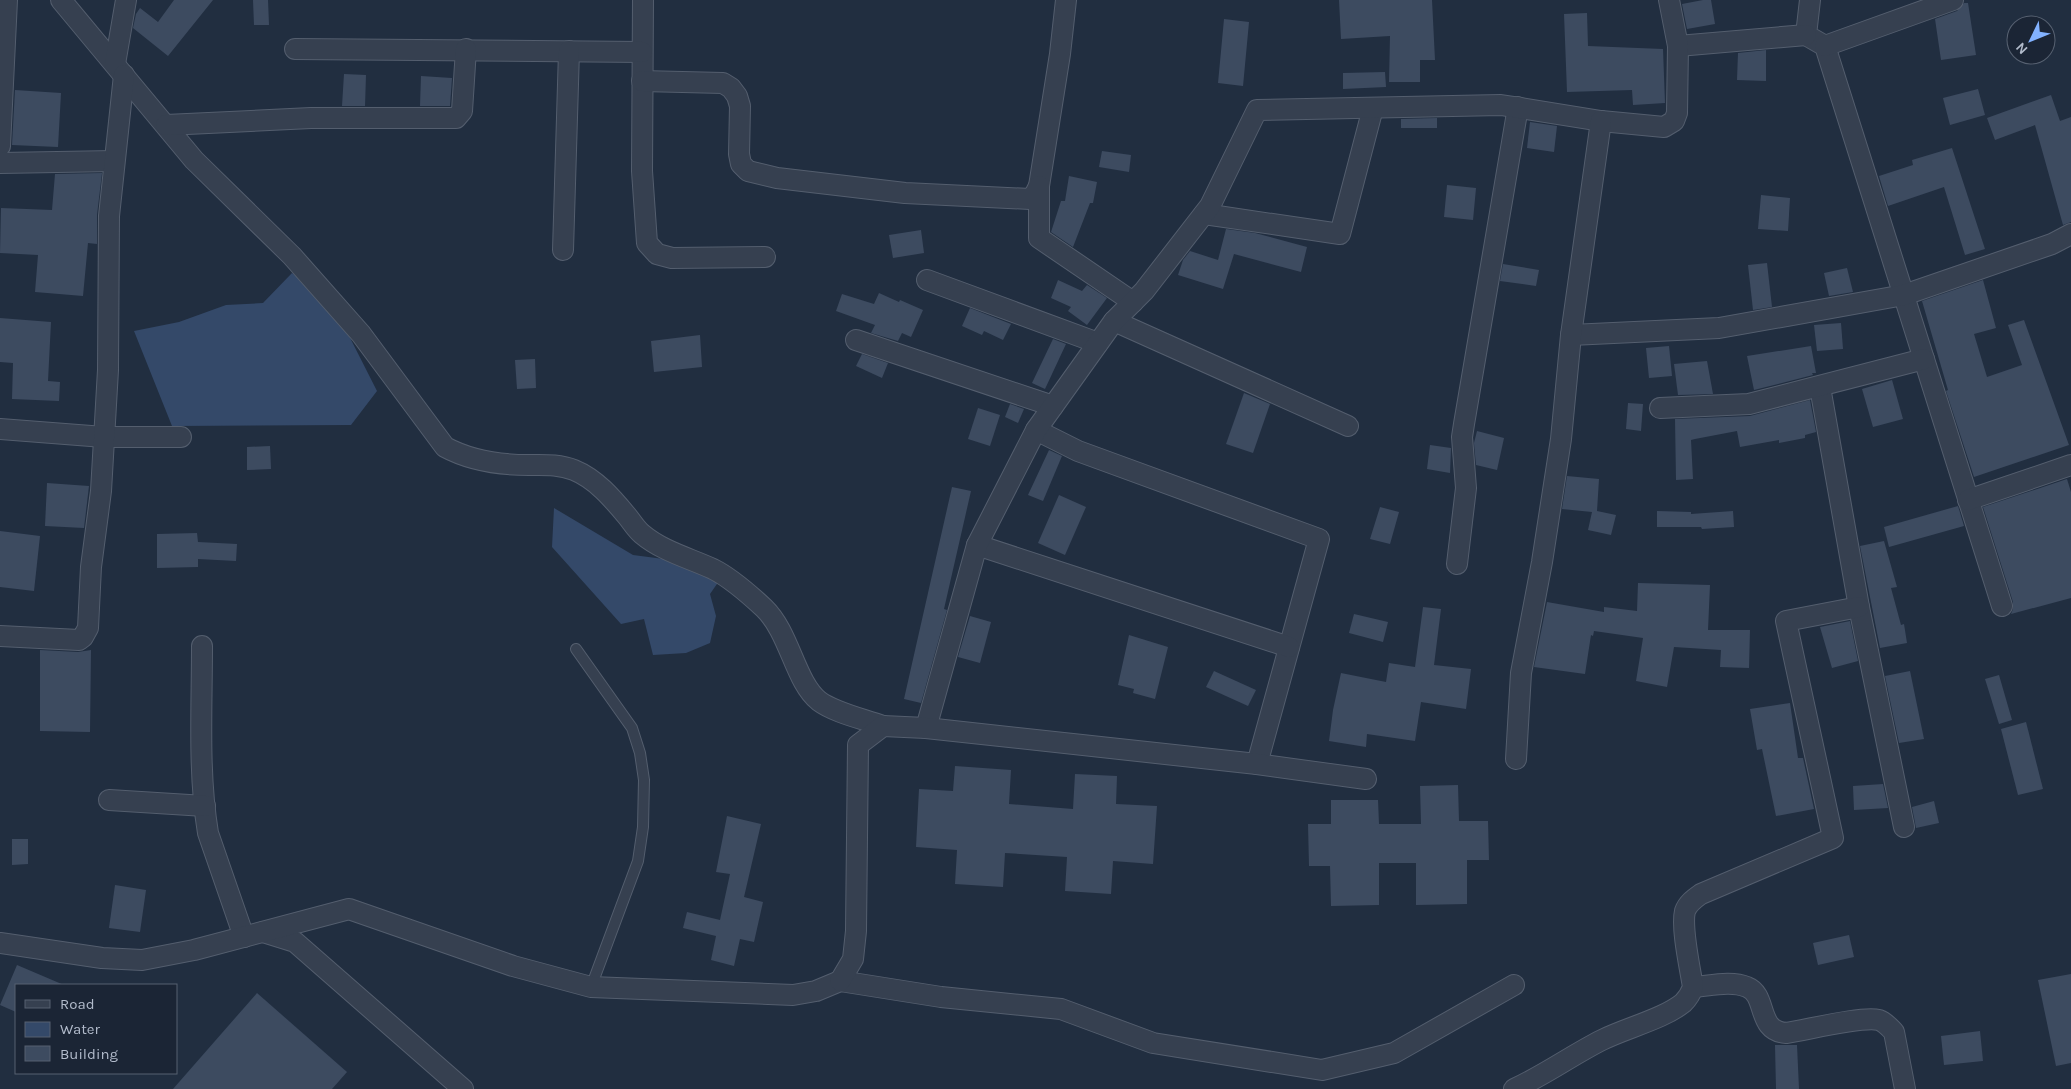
<svg xmlns="http://www.w3.org/2000/svg" width="2071" height="1089" viewBox="0 0 2071 1089" font-family="Karla,sans-serif">
<style>
.water{fill:#344969}
.building{fill:#3d4b60}
.lines{fill:none;stroke-linecap:round;stroke-linejoin:round}
.lane-casing{stroke:#545e6e;stroke-width:12}
.street-casing{stroke:#545e6e;stroke-width:22}
.lane{stroke:#364050;stroke-width:10}
.street{stroke:#364050;stroke-width:20}
</style>
<rect width="100%" height="100%" fill="#212e40"/>
<g class="water">
<polygon points="292,273 313,288 343,324 377,391 351,425 172,426 134,331 179,322 226,305 263,303"/>
<polygon points="554,508 633,555 679,561 719,581 710,594 716,616 710,643 686,653 653,655 644,619 621,624 552,547"/>
</g>
<g class="building">
<polygon points="174,0 213,0 168,56 133,28 136,14 140,8 158,22"/>
<polygon points="253,0 268,0 269,25 254,25"/>
<polygon points="1339,0 1432,0 1435,60 1420,60 1420,82 1389,82 1390,36 1341,39"/>
<polygon points="1703,0 1711,0 1715,24 1687,29 1682,4"/>
<polygon points="1964,3 1968,3 1976,55 1941,60 1935,19 1957,11"/>
<polygon points="1587,13 1588,46 1663,49 1665,103 1633,105 1632,90 1567,92 1564,14"/>
<polygon points="1224,19 1249,22 1243,86 1218,83"/>
<polygon points="1766,50 1766,81 1737,80 1738,53"/>
<polygon points="1385,72 1386,87 1343,89 1343,73"/>
<polygon points="344,74 366,75 365,106 342,106"/>
<polygon points="421,76 452,78 450,106 420,106"/>
<polygon points="1978,89 1985,115 1950,125 1943,98"/>
<polygon points="15,90 61,93 58,147 12,145"/>
<polygon points="2051,95 2060,121 2071,117 2071,222 2063,225 2035,125 1995,140 1987,118"/>
<polygon points="1437,118 1437,128 1401,128 1401,119"/>
<polygon points="1530,122 1557,126 1554,152 1527,148"/>
<polygon points="1952,148 1985,249 1965,255 1944,187 1888,206 1879,176 1913,165 1912,160"/>
<polygon points="1102,151 1131,155 1129,172 1099,167"/>
<polygon points="102,173 97,215 97,244 88,243 83,296 35,292 38,255 0,253 1,208 52,210 55,174"/>
<polygon points="1069,176 1097,182 1093,203 1090,203 1073,247 1051,232 1061,201 1065,201"/>
<polygon points="1447,185 1476,188 1473,220 1444,217"/>
<polygon points="1761,195 1790,198 1788,231 1758,229"/>
<polygon points="1226,229 1255,233 1307,247 1301,272 1234,254 1223,289 1178,275 1183,260 1190,251 1218,260"/>
<polygon points="921,230 924,253 893,258 889,235"/>
<polygon points="1767,263 1772,307 1753,310 1748,265"/>
<polygon points="1503,264 1539,270 1536,286 1500,281"/>
<polygon points="1847,268 1853,292 1829,296 1824,273"/>
<polygon points="1058,280 1082,291 1087,285 1107,298 1087,325 1068,311 1071,307 1051,298"/>
<polygon points="1983,280 1996,328 1974,334 1987,377 2022,365 2008,325 2024,320 2069,445 1974,477 1946,391 1948,390 1922,301"/>
<polygon points="879,293 899,302 900,300 923,310 911,337 902,333 898,341 871,333 875,325 836,311 842,294 874,304"/>
<polygon points="970,308 1011,324 1003,340 984,331 982,335 962,326"/>
<polygon points="0,318 51,322 48,381 60,382 59,401 12,399 13,363 0,362"/>
<polygon points="1841,323 1843,349 1817,351 1814,325"/>
<polygon points="700,335 702,367 654,372 651,341"/>
<polygon points="1053,339 1066,344 1045,389 1032,383"/>
<polygon points="1669,346 1672,376 1649,378 1646,348"/>
<polygon points="1811,346 1816,373 1812,373 1813,375 1754,390 1747,356"/>
<polygon points="862,354 888,363 882,378 856,366"/>
<polygon points="535,359 536,388 517,389 515,360"/>
<polygon points="1707,361 1713,394 1678,395 1674,364"/>
<polygon points="1892,380 1903,419 1873,427 1862,389"/>
<polygon points="1244,393 1270,404 1253,453 1226,444"/>
<polygon points="1810,400 1816,432 1805,435 1805,438 1779,443 1779,440 1740,447 1737,431 1695,439 1691,440 1693,479 1676,480 1675,419 1750,416"/>
<polygon points="1628,403 1643,404 1641,431 1626,429"/>
<polygon points="1010,404 1024,409 1018,423 1005,417"/>
<polygon points="978,408 1000,415 990,446 968,439"/>
<polygon points="1477,431 1504,438 1497,470 1476,465 1474,443"/>
<polygon points="1430,445 1451,448 1450,473 1427,469"/>
<polygon points="270,446 271,469 247,470 247,447"/>
<polygon points="1049,450 1062,456 1043,501 1028,495"/>
<polygon points="1567,476 1599,479 1597,511 1616,515 1611,535 1588,530 1592,512 1562,509"/>
<polygon points="2067,479 2071,492 2071,598 2011,614 2013,609 2013,602 1983,507"/>
<polygon points="47,483 89,486 84,528 45,526"/>
<polygon points="952,487 971,491 944,609 947,610 921,703 904,699"/>
<polygon points="1059,495 1086,507 1065,555 1038,543"/>
<polygon points="1958,506 1964,526 1889,547 1884,527"/>
<polygon points="1380,507 1399,512 1390,544 1370,539"/>
<polygon points="1657,511 1691,512 1691,514 1733,511 1734,527 1702,529 1701,527 1657,527"/>
<polygon points="0,531 40,536 34,591 0,587"/>
<polygon points="197,533 198,542 237,544 236,561 198,559 198,567 157,568 157,534"/>
<polygon points="1884,541 1897,587 1891,588 1901,625 1904,624 1907,643 1880,648 1860,546"/>
<polygon points="1638,583 1710,585 1708,630 1750,630 1749,668 1720,667 1721,650 1674,647 1667,687 1636,681 1643,638 1594,631 1593,636 1591,635 1585,674 1534,667 1547,602 1604,612 1604,607 1637,611"/>
<polygon points="1423,607 1441,609 1434,665 1471,669 1466,709 1421,702 1415,741 1367,734 1366,747 1329,741 1333,710 1341,673 1386,682 1389,663 1415,667"/>
<polygon points="1354,614 1388,622 1383,642 1349,633"/>
<polygon points="970,616 991,622 980,663 958,657"/>
<polygon points="1850,621 1858,661 1832,668 1820,627"/>
<polygon points="1129,635 1168,647 1155,699 1133,693 1134,689 1118,685"/>
<polygon points="40,650 78,652 91,650 90,732 40,731"/>
<polygon points="1214,671 1256,690 1248,706 1206,687"/>
<polygon points="1910,671 1924,739 1899,743 1885,676"/>
<polygon points="1999,675 2012,720 1999,724 1985,679"/>
<polygon points="1790,703 1798,758 1803,758 1814,809 1776,816 1762,749 1757,750 1750,709"/>
<polygon points="2026,722 2043,789 2018,795 2001,729"/>
<polygon points="955,766 1011,770 1009,804 1073,809 1075,774 1117,776 1116,804 1157,806 1153,864 1113,861 1111,894 1065,891 1067,857 1005,853 1003,887 955,884 957,850 916,847 919,789 953,791"/>
<polygon points="1883,784 1888,808 1854,810 1853,786"/>
<polygon points="1458,785 1459,821 1488,821 1489,860 1467,860 1467,904 1416,905 1416,863 1379,863 1379,905 1331,906 1330,866 1309,866 1308,824 1331,824 1331,800 1378,800 1379,824 1421,824 1420,786"/>
<polygon points="1934,801 1939,823 1916,828 1912,807"/>
<polygon points="727,816 761,824 744,897 763,902 754,942 740,939 734,966 711,960 716,936 683,928 687,912 720,920 730,874 716,872"/>
<polygon points="12,839 28,839 28,864 12,865"/>
<polygon points="115,885 146,890 140,932 109,928"/>
<polygon points="1849,935 1854,957 1818,965 1813,943"/>
<polygon points="17,965 64,985 16,985 16,1012 0,1005"/>
<polygon points="2071,974 2071,1063 2056,1066 2038,980"/>
<polygon points="257,993 347,1072 332,1089 173,1089"/>
<polygon points="1980,1031 1983,1061 1944,1065 1941,1036"/>
<polygon points="1775,1045 1797,1045 1799,1089 1776,1089"/>
</g>
<g class="lines">
<defs>
<polyline id="lane" points="576,649 632,728 640,753 644,780 643,827 638,861 591,987"/>
<g id="street">
<path d="M61,0L194,160L292,256L361,334L445,447C471,461 500,465 529,465C544,465 559,464 574,470C596,479 612,498 627,516C632,522 636,529 642,534C662,551 689,558 713,569C731,578 749,594 764,608C790,633 795,682 819,701C835,713 864,719 883,726"/>
<polyline points="643,0 642,171 647,243 657,254 672,258 765,257"/>
<polyline points="1810,0 1806,35 1825,46 2002,606"/>
<polyline points="1678,46 1806,35"/>
<polyline points="1825,46 1953,0"/>
<polyline points="295,49 642,52"/>
<polyline points="115,64 126,0"/>
<polyline points="642,81 723,83 731,88 737,96 740,106 739,154 741,164 748,171 777,178 905,193 1030,199 1035,194 1039,186 1060,54 1066,0"/>
<polyline points="166,125 311,118 456,118 462,111 466,49"/>
<polyline points="0,146 7,0"/>
<polyline points="0,163 114,161"/>
<polyline points="1039,186 1039,238 1133,302"/>
<polyline points="1204,214 1340,234 1373,108"/>
<polyline points="563,250 569,51"/>
<polyline points="927,280 1098,343"/>
<polyline points="1114,321 1348,426"/>
<polyline points="1571,335 1719,328 1904,295 2052,244 2071,234"/>
<polyline points="856,340 1053,406"/>
<polyline points="1820,387 1859,607 1904,827"/>
<polyline points="1660,408 1749,404 1924,359"/>
<polyline points="0,429 104,437 181,437"/>
<polyline points="1036,430 1078,451 1319,539 1257,764"/>
<polyline points="1968,500 2071,465"/>
<polyline points="977,545 1289,647"/>
<polyline points="1457,564 1466,488 1462,437 1464,424 1518,107"/>
<polyline points="0,636 79,640 83,637 88,628 91,567 101,491 108,370 109,216 124,75"/>
<path d="M202,646C202,708 198,772 208,833L244,937"/>
<polyline points="926,728 977,545 1036,430 1114,321 1144,291 1210,206 1257,110 1501,105 1601,121 1664,127 1674,121 1677,113 1678,46 1669,0"/>
<polyline points="1516,759 1521,673 1542,562 1561,439 1571,335 1601,121"/>
<polyline points="109,800 205,806"/>
<polyline points="263,932 295,942 463,1089"/>
<polyline points="0,943 102,958 142,960 194,950 349,909 513,966 591,987 793,995 816,991 840,981 941,997 1061,1009 1153,1043 1322,1070 1394,1053 1514,985"/>
<polyline points="840,981 853,959 856,931 858,745 883,726 926,728 1257,764 1366,779"/>
<path d="M1693,987C1709,986 1731,980 1747,987C1768,995 1756,1031 1786,1033C1807,1030 1861,1016 1879,1020C1885,1022 1889,1027 1894,1032L1905,1089"/>
<path d="M1514,1089C1545,1075 1572,1055 1602,1040C1626,1028 1663,1019 1683,1003C1688,998 1691,993 1693,987C1690,968 1681,928 1685,911C1688,903 1694,899 1701,894L1833,838L1786,621L1859,607"/>
</g>
</defs>
<use href="#lane" class="lane-casing"/>
<use href="#street" class="street-casing"/>
<use href="#lane" class="lane"/>
<use href="#street" class="street"/>
</g>
<rect x="15" y="984" width="162" height="90" fill="#1b2535" stroke="#576171"/>
<rect x="25" y="1000" width="25" height="8" fill="#364050" stroke="#576171"/>
<text x="60" y="1009" font-size="15" fill="#b2bbcb">Road</text>
<rect x="25" y="1022" width="25" height="15" fill="#344969" stroke="#576171"/>
<text x="60" y="1034" font-size="15" fill="#b2bbcb">Water</text>
<rect x="25" y="1046" width="25" height="15" fill="#3d4b60" stroke="#576171"/>
<text x="60" y="1059" font-size="15" fill="#b2bbcb">Building</text>
<g transform="translate(2031 40) rotate(227)"><circle r="24" fill="#1b2535" stroke="#576171"/>
<path d="M0-4L9 19L0 12L-9 19Z" fill="#82b2ff"/>
<text y="-8" font-size="14" font-weight="bold" text-anchor="middle" fill="#b2bbcb">N</text>
</g>
</svg>
